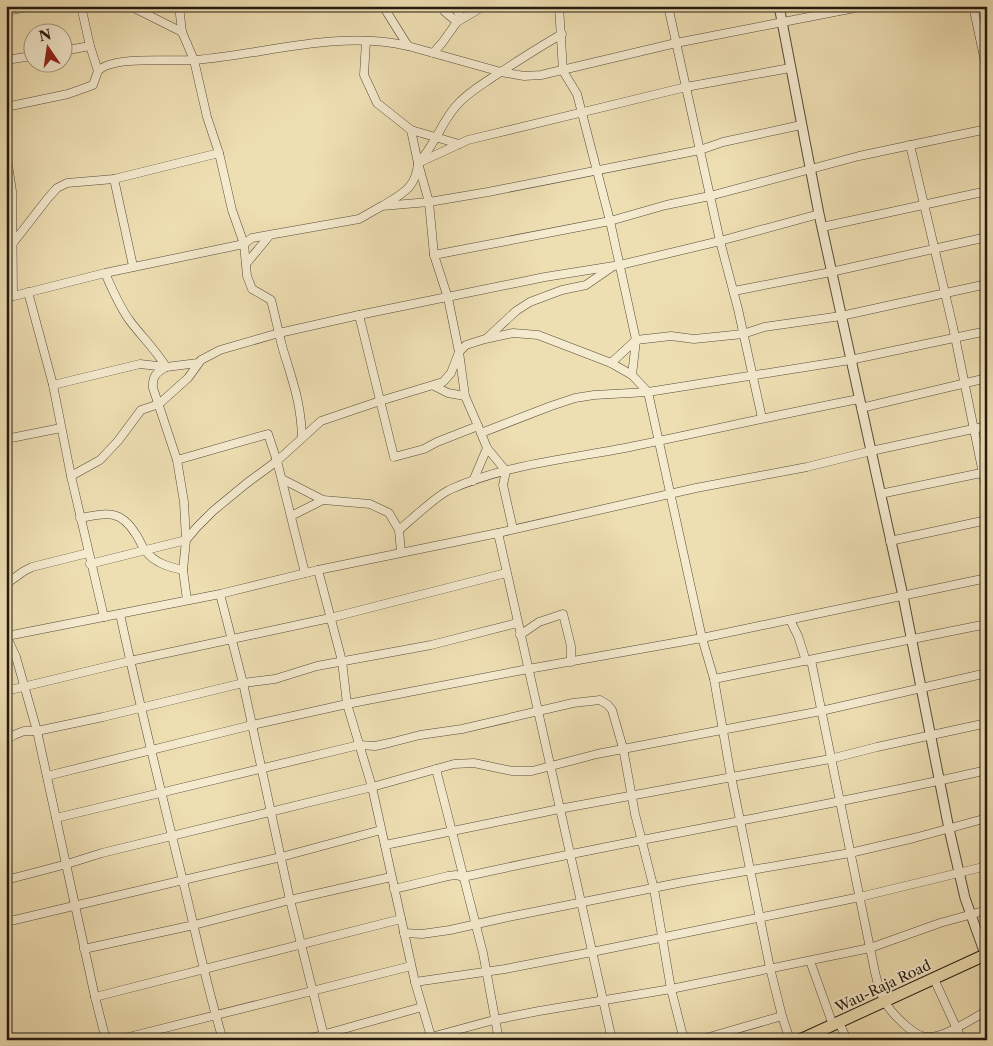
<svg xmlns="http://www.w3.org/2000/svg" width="993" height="1046" viewBox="0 0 993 1046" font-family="'Libre Caslon Text',serif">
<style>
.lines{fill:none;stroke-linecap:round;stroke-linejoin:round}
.minor-casing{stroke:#564b39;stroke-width:9}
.tertiary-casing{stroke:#564b39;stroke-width:11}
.primary-casing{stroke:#231a10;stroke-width:13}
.minor{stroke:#f4eace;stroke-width:8}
.tertiary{stroke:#f4eace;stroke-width:9}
.primary{stroke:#eedfb3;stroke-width:11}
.labels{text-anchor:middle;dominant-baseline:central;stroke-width:4;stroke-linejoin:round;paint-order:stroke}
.street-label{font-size:14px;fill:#231a10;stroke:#f4eace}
</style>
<rect width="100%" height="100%" fill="#eedfb3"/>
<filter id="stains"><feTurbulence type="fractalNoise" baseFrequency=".004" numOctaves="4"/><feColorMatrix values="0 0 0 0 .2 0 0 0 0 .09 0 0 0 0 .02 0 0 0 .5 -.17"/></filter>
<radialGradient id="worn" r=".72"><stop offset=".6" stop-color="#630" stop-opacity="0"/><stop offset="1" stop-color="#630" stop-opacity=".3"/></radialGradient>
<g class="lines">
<defs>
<g id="minor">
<polyline points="130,6 182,32"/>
<path d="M179,6L182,32L194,60L207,117L219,153L232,210L244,244L247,276L252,289L271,300C275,315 278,330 282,346C292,380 301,401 302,438"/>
<polyline points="383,6 408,46 501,72 524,76 541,75 676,43 865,6"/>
<polyline points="445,6 444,11 457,22"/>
<polyline points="454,6 461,17"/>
<polyline points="559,6 563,71 577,94 610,221 636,340 632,375 648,392 702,638 714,679 730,771 770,968 782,1016 790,1040"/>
<polyline points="668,6 720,241 738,309 762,418"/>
<polyline points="973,6 987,71"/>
<polyline points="6,11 33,6"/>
<polyline points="366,41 364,75 377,103 411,130 418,163 429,202 434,255 448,298 459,352 465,396 481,433 551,406 575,398 594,395 648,392 850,360 987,331"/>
<polyline points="62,51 90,46"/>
<polyline points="433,53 442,43 457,22 484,6"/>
<polyline points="6,60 32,56"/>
<path d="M98,71C113,55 174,62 195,60C266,54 337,30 408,46"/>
<polyline points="6,107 68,94 93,85 98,71 90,46 81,6"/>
<polyline points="411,130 459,144"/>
<polyline points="910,145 953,327 987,493"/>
<polyline points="6,152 12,191 13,296"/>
<polyline points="418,163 468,140 686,87 790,68"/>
<polyline points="114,179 133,266"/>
<path d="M384,205C403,193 416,188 418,163C434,147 441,123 456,106C467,93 480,86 493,77C516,62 539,47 562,34"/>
<polyline points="822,227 987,191"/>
<polyline points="6,245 13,243 48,198 57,188 67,183 114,179 219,153"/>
<polyline points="434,255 610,221 666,205 710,196 859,156 987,129"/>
<polyline points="246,264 270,235"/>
<path d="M105,273C112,289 119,306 130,321C142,337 156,350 166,367"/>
<polyline points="734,291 831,272 987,237"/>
<polyline points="28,292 53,385 71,476 104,617"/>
<polyline points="6,298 105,273 244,244 252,238 359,219 382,206 429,202 488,192 700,150 723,142 801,125"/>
<polyline points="359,315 394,457 424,449 437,442 478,426"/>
<polyline points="487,338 516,311 530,302 562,290 586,285 612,267"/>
<polyline points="611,363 636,340 671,336 694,339 743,334 764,327 841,316 987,284"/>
<path d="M166,367C156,373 152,376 153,388L177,460L268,434L277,461L305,573"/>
<polyline points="53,385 140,364 166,367 198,363"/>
<polyline points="434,386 448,393 465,396"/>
<polyline points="861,408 987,378"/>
<polyline points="481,433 487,448 506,471"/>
<polyline points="6,439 61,428"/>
<polyline points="506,471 503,485 513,529"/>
<polyline points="71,476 100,460 118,441 141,410 159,404 188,378 201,360 220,350 279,333 359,315 545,277 620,265 720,241 819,214"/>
<polyline points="282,479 323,500 370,504 389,513 399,530 401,552"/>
<polyline points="473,481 487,448"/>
<polyline points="880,494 986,472"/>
<polyline points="291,516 323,500"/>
<path d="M80,518C106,513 120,509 135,533C139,538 141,545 145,550C154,563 169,567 183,570"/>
<path d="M399,530C412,519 435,497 449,490C504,465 567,459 625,448C703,432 781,414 859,399"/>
<polyline points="498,533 612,1040"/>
<polyline points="890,541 987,520"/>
<polyline points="90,564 186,540 184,502 177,460"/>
<polyline points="318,570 342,661 347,704 372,787 415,982 432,1040"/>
<polyline points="6,584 24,571 32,567 88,553"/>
<polyline points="220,594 243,683 290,900 325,1040"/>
<polyline points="187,600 183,570 186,540 197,527 213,511 247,483 277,461 321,421 380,401 443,382 451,373 459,352 466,345 485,339 513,333 538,335 611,363 632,375"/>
<path d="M120,614C139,703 161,792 183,881C196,934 207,988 223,1040"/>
<polyline points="790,620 798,636 806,661"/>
<polyline points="6,635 16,657 37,731 95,997 106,1040"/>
<polyline points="520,635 539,622 563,614 571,646 571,662"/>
<polyline points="7,636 220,594 318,570 498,533 696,488 807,467 871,451 987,426"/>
<path d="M811,660L870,948C874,965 876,985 884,1000C890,1012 914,1037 927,1037C945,1038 971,1019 987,1011"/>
<polyline points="714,679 987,624"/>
<polyline points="6,691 130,661 330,618 506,573"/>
<polyline points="6,740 14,735 24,731 37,731 103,717 243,683 275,679 317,666 431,645 517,623"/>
<polyline points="436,769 483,953 499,1040"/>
<polyline points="47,776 252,725 347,704 528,669 702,638 987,578"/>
<polyline points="56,818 359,745 375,746 389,743 420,735 462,729 573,703 600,700 608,705 612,710 623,748 635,814 654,889 671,989 684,1040"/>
<polyline points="385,845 559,809 830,759 877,747 987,723"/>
<polyline points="6,880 67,864 102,853 372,787 454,764 474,763 512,771 532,771 597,754 821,711 987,673"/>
<path d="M394,889L448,876L456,875L463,877C637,838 813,810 987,770"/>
<polyline points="6,922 281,857 381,830"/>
<polyline points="404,933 422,934 450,930 508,917 683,882 850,853 914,838 987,818"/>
<polyline points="84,949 194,925 290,900 391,877"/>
<polyline points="810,961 833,1025"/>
<polyline points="934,979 962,1040"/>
<polyline points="415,982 505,969 592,952 860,897 987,866"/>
<polyline points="95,997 401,919"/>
<polyline points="839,1022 847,1040"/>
<polyline points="431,1037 494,1020 539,1011 671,989 870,948 940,923 987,910"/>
<polyline points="117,1040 411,966"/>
<polyline points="304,1040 422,1007"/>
<polyline points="699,1040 782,1016"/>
</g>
<polyline id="tertiary" points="779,6 819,214 903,596 949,829 965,898 985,954"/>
<polyline id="primary" points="800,1040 987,954"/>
</defs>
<use href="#minor" class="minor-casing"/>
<use href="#tertiary" class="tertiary-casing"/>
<use href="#primary" class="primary-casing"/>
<use href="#minor" class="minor"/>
<use href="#tertiary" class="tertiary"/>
<use href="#primary" class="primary"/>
</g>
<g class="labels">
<g class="street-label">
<text transform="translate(883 986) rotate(-25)">Wau-Raja Road</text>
</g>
</g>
<rect width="993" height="1046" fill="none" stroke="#eedfb3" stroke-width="25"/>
<rect x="8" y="8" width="978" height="1031" fill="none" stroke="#231a10" stroke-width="2.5"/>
<rect x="12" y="12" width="968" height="1021" fill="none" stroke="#231a10"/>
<g transform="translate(48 48) rotate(347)"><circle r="24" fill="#f4eace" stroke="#a09782"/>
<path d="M0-4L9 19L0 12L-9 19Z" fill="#8f2418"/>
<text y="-8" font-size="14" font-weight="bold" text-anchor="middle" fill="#231a10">N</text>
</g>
<rect width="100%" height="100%" filter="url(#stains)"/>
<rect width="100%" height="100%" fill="url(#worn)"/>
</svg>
